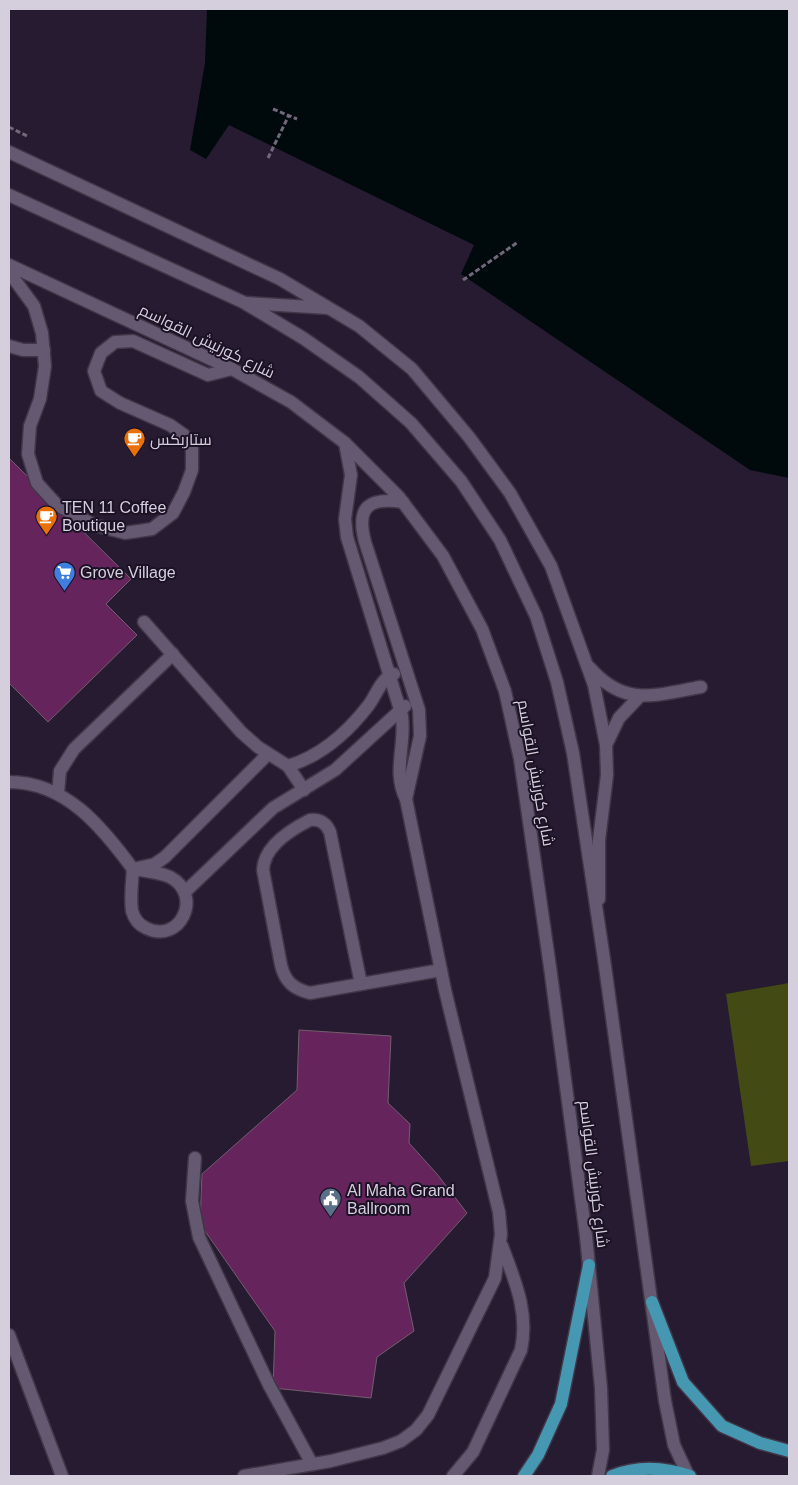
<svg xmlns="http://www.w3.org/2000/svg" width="798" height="1485" viewBox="0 0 798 1485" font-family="Arial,Cairo,sans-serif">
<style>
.green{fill:#444a13}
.water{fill:#000a0d}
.building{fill:#65255c;stroke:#745d6f}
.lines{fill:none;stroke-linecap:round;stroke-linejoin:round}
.service-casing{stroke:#3f3647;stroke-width:15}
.secondary-casing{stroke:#3f3647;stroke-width:15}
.primary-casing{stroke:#3f3647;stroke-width:15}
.path{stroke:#71687a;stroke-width:3;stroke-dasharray:5 2.5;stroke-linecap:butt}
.service{stroke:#655971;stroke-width:12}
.secondary{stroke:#655971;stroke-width:12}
.primary{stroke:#4697b1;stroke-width:12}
.labels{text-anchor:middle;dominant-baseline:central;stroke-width:4;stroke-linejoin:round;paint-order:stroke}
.street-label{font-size:16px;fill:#d5cedc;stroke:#1c1226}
.poi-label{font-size:16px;fill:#d5cedc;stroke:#1c1226;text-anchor:start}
</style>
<rect width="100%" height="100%" fill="#261b30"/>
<polygon class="green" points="789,983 789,1161 751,1166 726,994"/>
<polygon class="water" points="207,9 789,9 789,478 750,470 461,274 474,245 229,125 206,159 190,150 205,63"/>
<g class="building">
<polygon points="9,458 131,579 106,604 137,635 48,722 9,683"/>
<polygon points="299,1030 391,1036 388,1103 410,1124 409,1143 437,1174 467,1213 404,1283 414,1331 377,1357 371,1398 273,1388 275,1331 200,1224 202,1174 297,1090"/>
</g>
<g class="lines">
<defs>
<g id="service">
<polyline points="9,152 280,279 359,326 412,369 469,437 510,493 551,566 594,685 606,745 607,775 599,840 599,899"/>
<polyline points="9,272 34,306 42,333 45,366 40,399 30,426 28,454 37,483 57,505 94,525 125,533 152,529 173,513 184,492 192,470 192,449 184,435 170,425 120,403 101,391 94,371 101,353 115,342 133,341 208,375 232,369"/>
<polyline points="9,346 23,350 44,350"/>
<path d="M403,502C368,497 356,507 365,542L419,710L420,736L406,799"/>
<polyline points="144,622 241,732 258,747 288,766 304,790"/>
<path d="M589,667C625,708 654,695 701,687"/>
<polyline points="607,743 619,718 639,697"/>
<path d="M288,766C321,756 347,733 368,706C376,696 381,678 394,674"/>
<path d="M9,782C66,782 102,827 133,869L155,864L165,857L268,754"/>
<polyline points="58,793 60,771 74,749 173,654"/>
<path d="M133,869C145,871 159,872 170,877C204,895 180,945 146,928C139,925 134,918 132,911C130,898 132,882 133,869Z"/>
<polyline points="185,892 273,808 335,770 405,706"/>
<path d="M361,984L330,832C326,823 320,819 310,820C290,830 264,846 263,870L281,965C285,982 294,989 310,993L441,970"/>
<polyline points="195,1158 192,1201 199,1237 269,1385 312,1464"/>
<polyline points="9,1335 62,1476"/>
<path d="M244,1476L331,1461L383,1448L401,1441L416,1430L428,1415L495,1278L501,1234L499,1212L445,990L406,799C392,772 406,745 402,716L347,537L345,519L351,475L345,443"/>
<path d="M453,1476L473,1452L521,1350C529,1312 515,1281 502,1246"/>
</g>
<g id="secondary">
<polyline points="9,195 243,302 303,338 359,377 411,423 461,481 500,540 536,616 557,682 573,753 604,959 665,1401 674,1445 688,1475"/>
<polyline points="9,265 232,369 291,402 345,443 399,497 443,556 482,629 505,691 520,759 550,967 586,1236 601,1388 603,1450 598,1476"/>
<polyline points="246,303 328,308"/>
</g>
<g id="primary">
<polyline points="652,1302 683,1382 722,1426 760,1443 789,1451"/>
<polyline points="524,1476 538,1455 561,1404 589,1265"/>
<path d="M612,1476C637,1466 664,1467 690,1476"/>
</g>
</defs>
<use href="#service" class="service-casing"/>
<use href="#secondary" class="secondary-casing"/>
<use href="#primary" class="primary-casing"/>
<g class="path">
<polyline points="273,109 297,119"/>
<polyline points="9,127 29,137"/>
<polyline points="268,158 289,115"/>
<polyline points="463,280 518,242"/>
</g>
<use href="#service" class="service"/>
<use href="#secondary" class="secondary"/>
<use href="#primary" class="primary"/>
</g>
<defs>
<symbol id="cafe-pin" viewBox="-11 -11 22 30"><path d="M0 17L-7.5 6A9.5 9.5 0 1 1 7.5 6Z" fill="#e8710a" stroke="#1c1226"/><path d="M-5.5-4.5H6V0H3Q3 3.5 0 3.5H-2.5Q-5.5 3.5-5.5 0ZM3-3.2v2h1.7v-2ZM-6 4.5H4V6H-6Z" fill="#fff"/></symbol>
<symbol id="supermarket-pin" viewBox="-11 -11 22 30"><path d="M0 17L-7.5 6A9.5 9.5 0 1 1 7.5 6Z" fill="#3f7fe0" stroke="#1c1226"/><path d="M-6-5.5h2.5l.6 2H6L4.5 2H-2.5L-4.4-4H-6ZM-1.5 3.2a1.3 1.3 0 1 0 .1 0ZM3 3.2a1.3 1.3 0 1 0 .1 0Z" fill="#fff"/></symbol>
<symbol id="civic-pin" viewBox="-11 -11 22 30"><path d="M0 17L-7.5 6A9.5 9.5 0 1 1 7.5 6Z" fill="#5c6f8a" stroke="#1c1226"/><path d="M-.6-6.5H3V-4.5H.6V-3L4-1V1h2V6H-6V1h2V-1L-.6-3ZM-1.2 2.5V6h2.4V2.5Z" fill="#fff"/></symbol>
</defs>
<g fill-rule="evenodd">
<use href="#cafe-pin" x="122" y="426" width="25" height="34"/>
<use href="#cafe-pin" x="34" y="504" width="25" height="34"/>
<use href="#supermarket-pin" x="52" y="560" width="25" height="34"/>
<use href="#civic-pin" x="318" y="1186" width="25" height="34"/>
</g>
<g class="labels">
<g class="street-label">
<text transform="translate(207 341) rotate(26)">شارع كورنيش القواسم</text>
<text transform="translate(536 773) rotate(80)">شارع كورنيش القواسم</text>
<text transform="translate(594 1174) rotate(83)">شارع كورنيش القواسم</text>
</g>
<g class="poi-label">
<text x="150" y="439">ستاربكس</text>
<text x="62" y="507">TEN 11 Coffee<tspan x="62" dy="18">Boutique</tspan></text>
<text x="80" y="572">Grove Village</text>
<text x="347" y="1190">Al Maha Grand<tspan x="347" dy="18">Ballroom</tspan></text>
</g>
</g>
<rect width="798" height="1485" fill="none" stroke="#d5cedc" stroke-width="20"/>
</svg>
